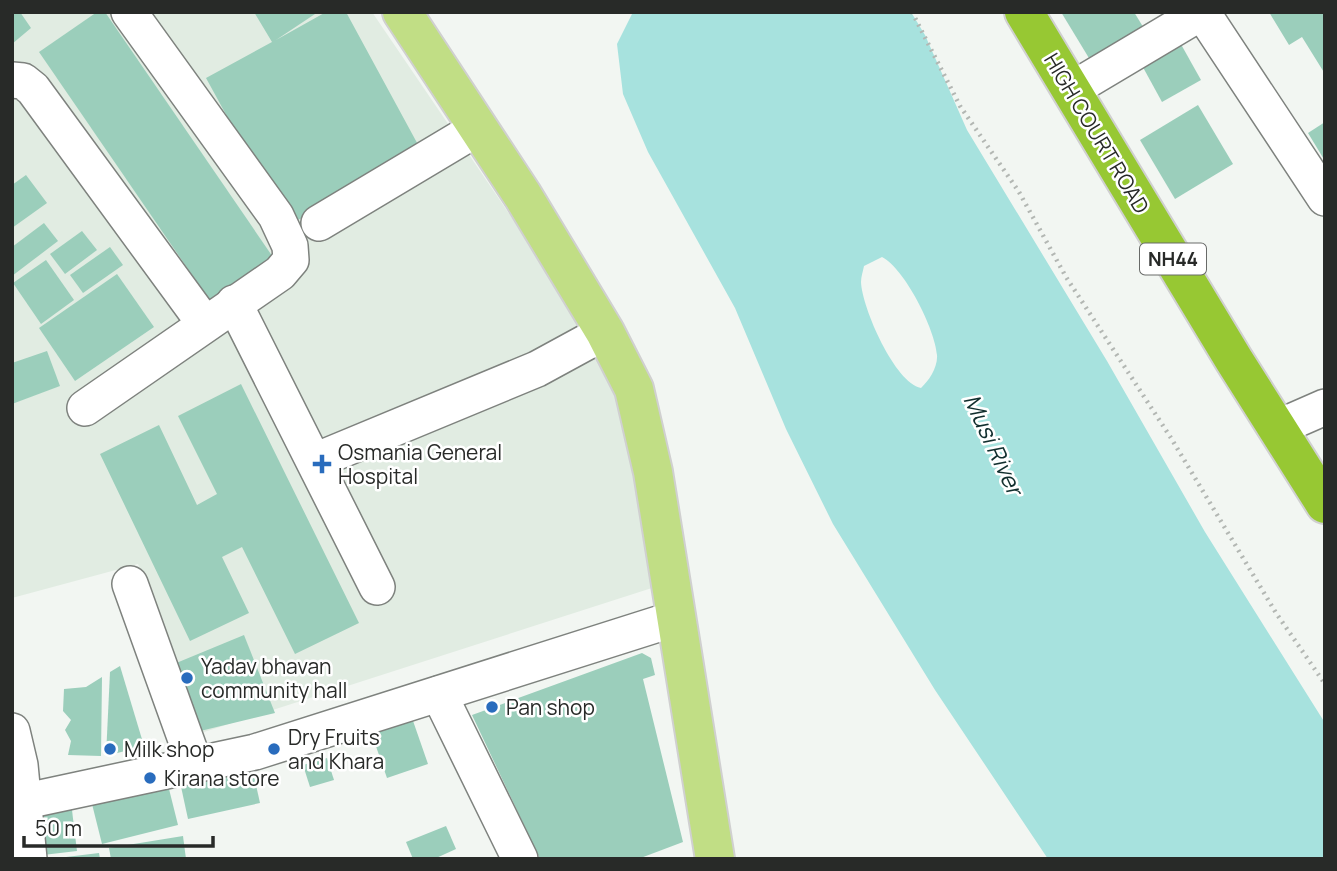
<svg xmlns="http://www.w3.org/2000/svg" width="1337" height="871" viewBox="0 0 1337 871" font-family="Manrope,sans-serif">
<style>
.built{fill:#e1ece2}
.water{fill:#a7e2de;fill-rule:evenodd}
.building{fill:#9bcebb}
.lines{fill:none;stroke-linecap:round;stroke-linejoin:round}
.minor-casing{stroke:#7e827e;stroke-width:38}
.major-casing{stroke:#d0d0d0;stroke-width:42}
.highway-casing{stroke:#d0d0d0;stroke-width:42}
.path{stroke:#b3b7b3;stroke-width:4.5;stroke-dasharray:2 5;stroke-linecap:butt}
.minor{stroke:#fff;stroke-width:35}
.major{stroke:#c1de85;stroke-width:38}
.highway{stroke:#97c833;stroke-width:38}
.poi-dot{fill:#296cbd;stroke:#fff;stroke-width:2.5}
.labels{text-anchor:middle;dominant-baseline:central;stroke-width:5;stroke-linejoin:round;paint-order:stroke}
.shield{fill:#fff;stroke:#686a68;stroke-width:2}
.shield-label{font-size:19px;font-weight:bold;fill:#282a28}
.street-label{font-size:21px;fill:#282a28;stroke:#fff}
.poi-label{font-size:21px;fill:#282a28;stroke:#fff;text-anchor:start}
.water-label{font-size:23px;font-style:italic;fill:#112f2e;stroke:#fff}
</style>
<rect width="100%" height="100%" fill="#f2f6f2"/>
<polygon class="built" points="12,12 372,12 612,365 655,587 201,733 138,564 12,598"/>
<path class="water" d="M633,12H911L925,35L967,130L1107,361L1205,532L1325,723V859H1048L935,690L833,524L786,429L735,308L648,152L623,94L617,44ZM882,257C905,269 935,329 937,355C938,367 929,381 921,388C895,383 862,308 861,282C861,277 863,271 864,266Z"/>
<g class="building">
<polygon points="12,12 20,12 31,28 12,44"/>
<polygon points="97,12 105,12 277,263 214,307 39,52"/>
<polygon points="254,12 318,12 276,40 326,12 346,12 422,152 287,226 206,78 272,42"/>
<polygon points="1061,12 1134,12 1148,35 1095,68"/>
<polygon points="1269,12 1325,12 1325,74 1302,37 1289,45"/>
<polygon points="1178,39 1201,80 1162,102 1139,60"/>
<polygon points="1198,105 1233,164 1175,199 1140,140"/>
<polygon points="1325,122 1325,161 1308,133"/>
<polygon points="26,175 47,203 12,228 12,185"/>
<polygon points="44,223 58,241 12,276 12,247"/>
<polygon points="82,231 97,250 65,274 50,254"/>
<polygon points="110,247 123,265 83,293 70,275"/>
<polygon points="46,260 74,300 41,324 13,283"/>
<polygon points="117,274 154,327 75,381 39,328"/>
<polygon points="47,351 60,386 12,404 12,363"/>
<polygon points="241,384 359,623 295,654 242,547 222,557 249,613 190,641 100,454 159,425 197,505 217,494 178,416"/>
<polygon points="244,635 275,713 192,733 169,666"/>
<polygon points="642,653 651,658 655,675 643,679 683,842 638,859 540,859 472,715"/>
<polygon points="120,666 144,746 106,756 110,672"/>
<polygon points="102,677 101,756 68,755 71,741 65,730 71,720 63,711 64,689 86,687"/>
<polygon points="412,718 428,764 387,778 371,732"/>
<polygon points="327,758 334,780 310,787 303,765"/>
<polygon points="252,767 260,803 188,819 180,782"/>
<polygon points="167,781 178,825 102,844 91,800"/>
<polygon points="71,802 77,851 43,855 36,807"/>
<polygon points="446,826 456,849 434,859 413,859 406,842"/>
<polygon points="183,836 186,859 111,859 109,848"/>
<polygon points="99,853 100,859 66,859 66,857"/>
</g>
<g class="lines">
<defs>
<g id="minor">
<polyline points="1202,12 1325,198"/>
<polyline points="12,80 23,81 33,89 205,324"/>
<polyline points="1071,90 1202,12"/>
<polyline points="319,223 478,128"/>
<polyline points="234,303 377,587"/>
<polyline points="85,408 280,273 291,260 290,246 276,216 129,12"/>
<polyline points="1277,428 1325,407"/>
<polyline points="315,461 537,369 605,332"/>
<polyline points="130,584 195,765"/>
<polyline points="439,694 520,859"/>
<polyline points="12,731 20,765 29,859"/>
<polyline points="12,804 255,752 677,618"/>
</g>
<polyline id="major" points="402,12 523,196 605,332 634,389 653,472 715,859"/>
<polyline id="highway" points="1024,12 1234,360 1325,504"/>
</defs>
<use href="#minor" class="minor-casing"/>
<use href="#major" class="major-casing"/>
<use href="#highway" class="highway-casing"/>
<polyline class="path" points="912,12 960,106 1019,192 1066,277 1171,438 1276,613 1325,684"/>
<use href="#minor" class="minor"/>
<use href="#major" class="major"/>
<use href="#highway" class="highway"/>
</g>
<g class="poi-dot">
<path d="M318.5 453.5h7v7h7v7h-7v7h-7v-7h-7v-7h7z"/>
<circle cx="187" cy="678" r="7"/>
<circle cx="492" cy="707" r="7"/>
<circle cx="110" cy="749" r="7"/>
<circle cx="274" cy="749" r="7"/>
<circle cx="150" cy="778" r="7"/>
</g>
<g class="labels">
<rect class="shield" x="1140" y="243.5" width="66" height="31" rx="5"/>
<g class="shield-label">
<text x="1173" y="259">NH44</text>
</g>
<g class="street-label">
<text transform="translate(1097 133) rotate(59)">HIGH COURT ROAD</text>
</g>
<g class="poi-label">
<text x="338" y="452">Osmania General<tspan x="338" dy="24">Hospital</tspan></text>
<text x="201" y="666">Yadav bhavan<tspan x="201" dy="24">community hall</tspan></text>
<text x="506" y="707">Pan shop</text>
<text x="288" y="737">Dry Fruits<tspan x="288" dy="24">and Khara</tspan></text>
<text x="124" y="749">Milk shop</text>
<text x="164" y="778">Kirana store</text>
</g>
<g class="water-label">
<text transform="translate(994 444) rotate(65)">Musi River</text>
</g>
</g>
<rect width="1337" height="871" fill="none" stroke="#282a28" stroke-width="28"/>
<path d="M24 836v10h189v-10" fill="none" stroke="#282a28" stroke-width="3.5"/>
<text x="35" y="836" font-size="21" fill="#282a28" stroke="#ffffff" stroke-width="5" paint-order="stroke">50 m</text>
</svg>
